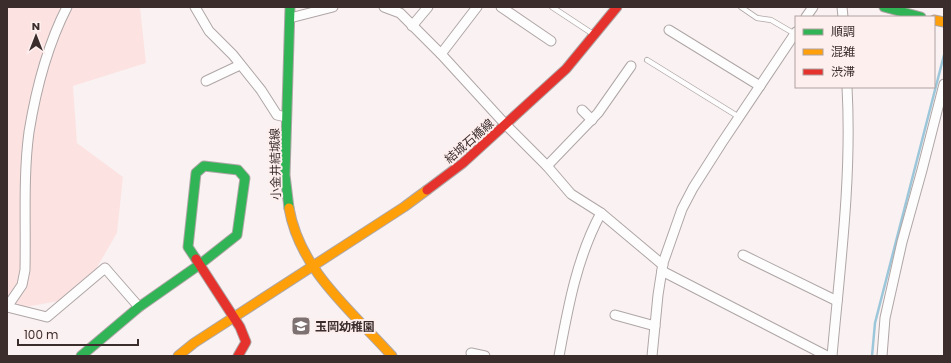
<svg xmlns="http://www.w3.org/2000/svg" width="951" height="363" viewBox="0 0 951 363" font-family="Poppins,'Noto Sans JP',sans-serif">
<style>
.green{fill:#fce3e2}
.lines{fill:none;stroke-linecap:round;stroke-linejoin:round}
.stream{stroke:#9cc7da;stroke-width:2.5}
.lane-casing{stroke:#afa6a6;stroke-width:6}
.street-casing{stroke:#afa6a6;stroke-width:11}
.fast-casing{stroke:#afa6a6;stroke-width:11}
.slow-casing{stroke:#afa6a6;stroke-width:11}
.jam-casing{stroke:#afa6a6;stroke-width:11}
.lane{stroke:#fefdfd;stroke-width:4.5}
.street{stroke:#fefdfd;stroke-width:9}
.fast{stroke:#30b455;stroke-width:9}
.slow{stroke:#ff9f0a;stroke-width:9}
.jam{stroke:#e5322d;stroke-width:9}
.labels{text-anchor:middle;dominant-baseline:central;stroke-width:4;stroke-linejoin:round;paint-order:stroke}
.street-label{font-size:12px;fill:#3a2d2c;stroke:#fdefee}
.poi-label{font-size:12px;font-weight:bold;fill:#3a2d2c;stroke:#fdefee;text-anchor:start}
</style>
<rect width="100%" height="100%" fill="#faf2f2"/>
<polygon class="green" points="7,7 140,7 146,63 73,86 77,143 123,177 117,233 96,269 59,301 20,308 7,304"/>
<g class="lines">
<polyline class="stream" points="872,356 875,323 944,55"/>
<defs>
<g id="lane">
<polyline points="552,7 593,34"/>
<polyline points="741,7 757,18 771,20 795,34"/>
<polyline points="647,60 739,117"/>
</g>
<g id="street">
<polyline points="195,7 209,31 233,55 261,90 277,115 286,117"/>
<polyline points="384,7 400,13 441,54 506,125 547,166 571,194 601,213 663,265"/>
<polyline points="501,7 551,41"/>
<polyline points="842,7 843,17"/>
<polyline points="806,17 813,7"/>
<polyline points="290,18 333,7"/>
<polyline points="412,26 428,7"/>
<polyline points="669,30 760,86"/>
<polyline points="441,54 477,7"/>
<polyline points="206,81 240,65"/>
<polyline points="582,110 592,120"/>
<polyline points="547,166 598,113 631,66"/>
<polyline points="743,255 837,301"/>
<polyline points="662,271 827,356"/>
<path d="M7,307L22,285L25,270C26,225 23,176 29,132C36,89 47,46 67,7"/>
<polyline points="7,307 47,317 105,268 139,307"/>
<polyline points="615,315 655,326"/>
<polyline points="471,353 485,356"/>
<path d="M559,356C568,307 577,257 601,213"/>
<polyline points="652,356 658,295 663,263 682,209 693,188 721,144 796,32"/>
<path d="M832,356C840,267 852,177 847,87"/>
<polyline points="882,356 885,318 902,242 922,170 944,84"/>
</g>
<g id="fast">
<polyline points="884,7 921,17"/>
<polyline points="289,208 285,175 290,7"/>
<polyline points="81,356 139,307 199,265 237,235 245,178 238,170 204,166 196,173 188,247 196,259"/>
</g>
<g id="slow">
<polyline points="934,20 944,22"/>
<path d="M289,208C300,271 352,311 392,356"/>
<polyline points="178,356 194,343 404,207 427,190"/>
</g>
<g id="jam">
<polyline points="427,190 463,163 566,69 617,7"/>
<polyline points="196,259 240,327 246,342 238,356"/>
</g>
</defs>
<use href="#lane" class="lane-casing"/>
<use href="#street" class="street-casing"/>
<use href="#fast" class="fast-casing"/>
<use href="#slow" class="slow-casing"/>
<use href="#jam" class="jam-casing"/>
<use href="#lane" class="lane"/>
<use href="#street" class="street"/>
<use href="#fast" class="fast"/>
<use href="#slow" class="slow"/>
<use href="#jam" class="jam"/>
</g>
<defs>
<symbol id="school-square" viewBox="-11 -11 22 22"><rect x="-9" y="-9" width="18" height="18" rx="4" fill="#7d7271" stroke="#fdefee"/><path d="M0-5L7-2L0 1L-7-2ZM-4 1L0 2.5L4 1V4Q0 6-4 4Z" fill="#fff"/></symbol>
</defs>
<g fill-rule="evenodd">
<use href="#school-square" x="290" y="315" width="22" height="22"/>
</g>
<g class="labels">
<g class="street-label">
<text transform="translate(469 141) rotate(-41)">結城石橋線</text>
<text transform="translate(275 164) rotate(-91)">小金井結城線</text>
</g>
<g class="poi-label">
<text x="315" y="326">玉岡幼稚園</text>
</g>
</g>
<rect width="951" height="363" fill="none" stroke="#3a2d2c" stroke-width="16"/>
<rect x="795" y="16" width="140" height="72" fill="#fdefee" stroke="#afa1a0"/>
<rect x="803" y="29" width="20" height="6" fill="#30b455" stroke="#afa1a0"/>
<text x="831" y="36" font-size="12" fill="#3a2d2c">順調</text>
<rect x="803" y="49" width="20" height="6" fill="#ff9f0a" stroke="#afa1a0"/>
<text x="831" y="56" font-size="12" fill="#3a2d2c">混雑</text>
<rect x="803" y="69" width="20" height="6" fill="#e5322d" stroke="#afa1a0"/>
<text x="831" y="76" font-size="12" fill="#3a2d2c">渋滞</text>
<g transform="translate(36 36)" stroke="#fdefee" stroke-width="3" paint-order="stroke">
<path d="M0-3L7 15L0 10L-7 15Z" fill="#3a2d2c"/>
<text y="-6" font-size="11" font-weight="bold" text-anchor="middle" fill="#3a2d2c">N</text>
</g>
<path d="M18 339v6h120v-6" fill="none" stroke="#3a2d2c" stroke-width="2"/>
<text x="24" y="339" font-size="12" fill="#3a2d2c" stroke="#fdefee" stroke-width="3" paint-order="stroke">100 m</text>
</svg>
